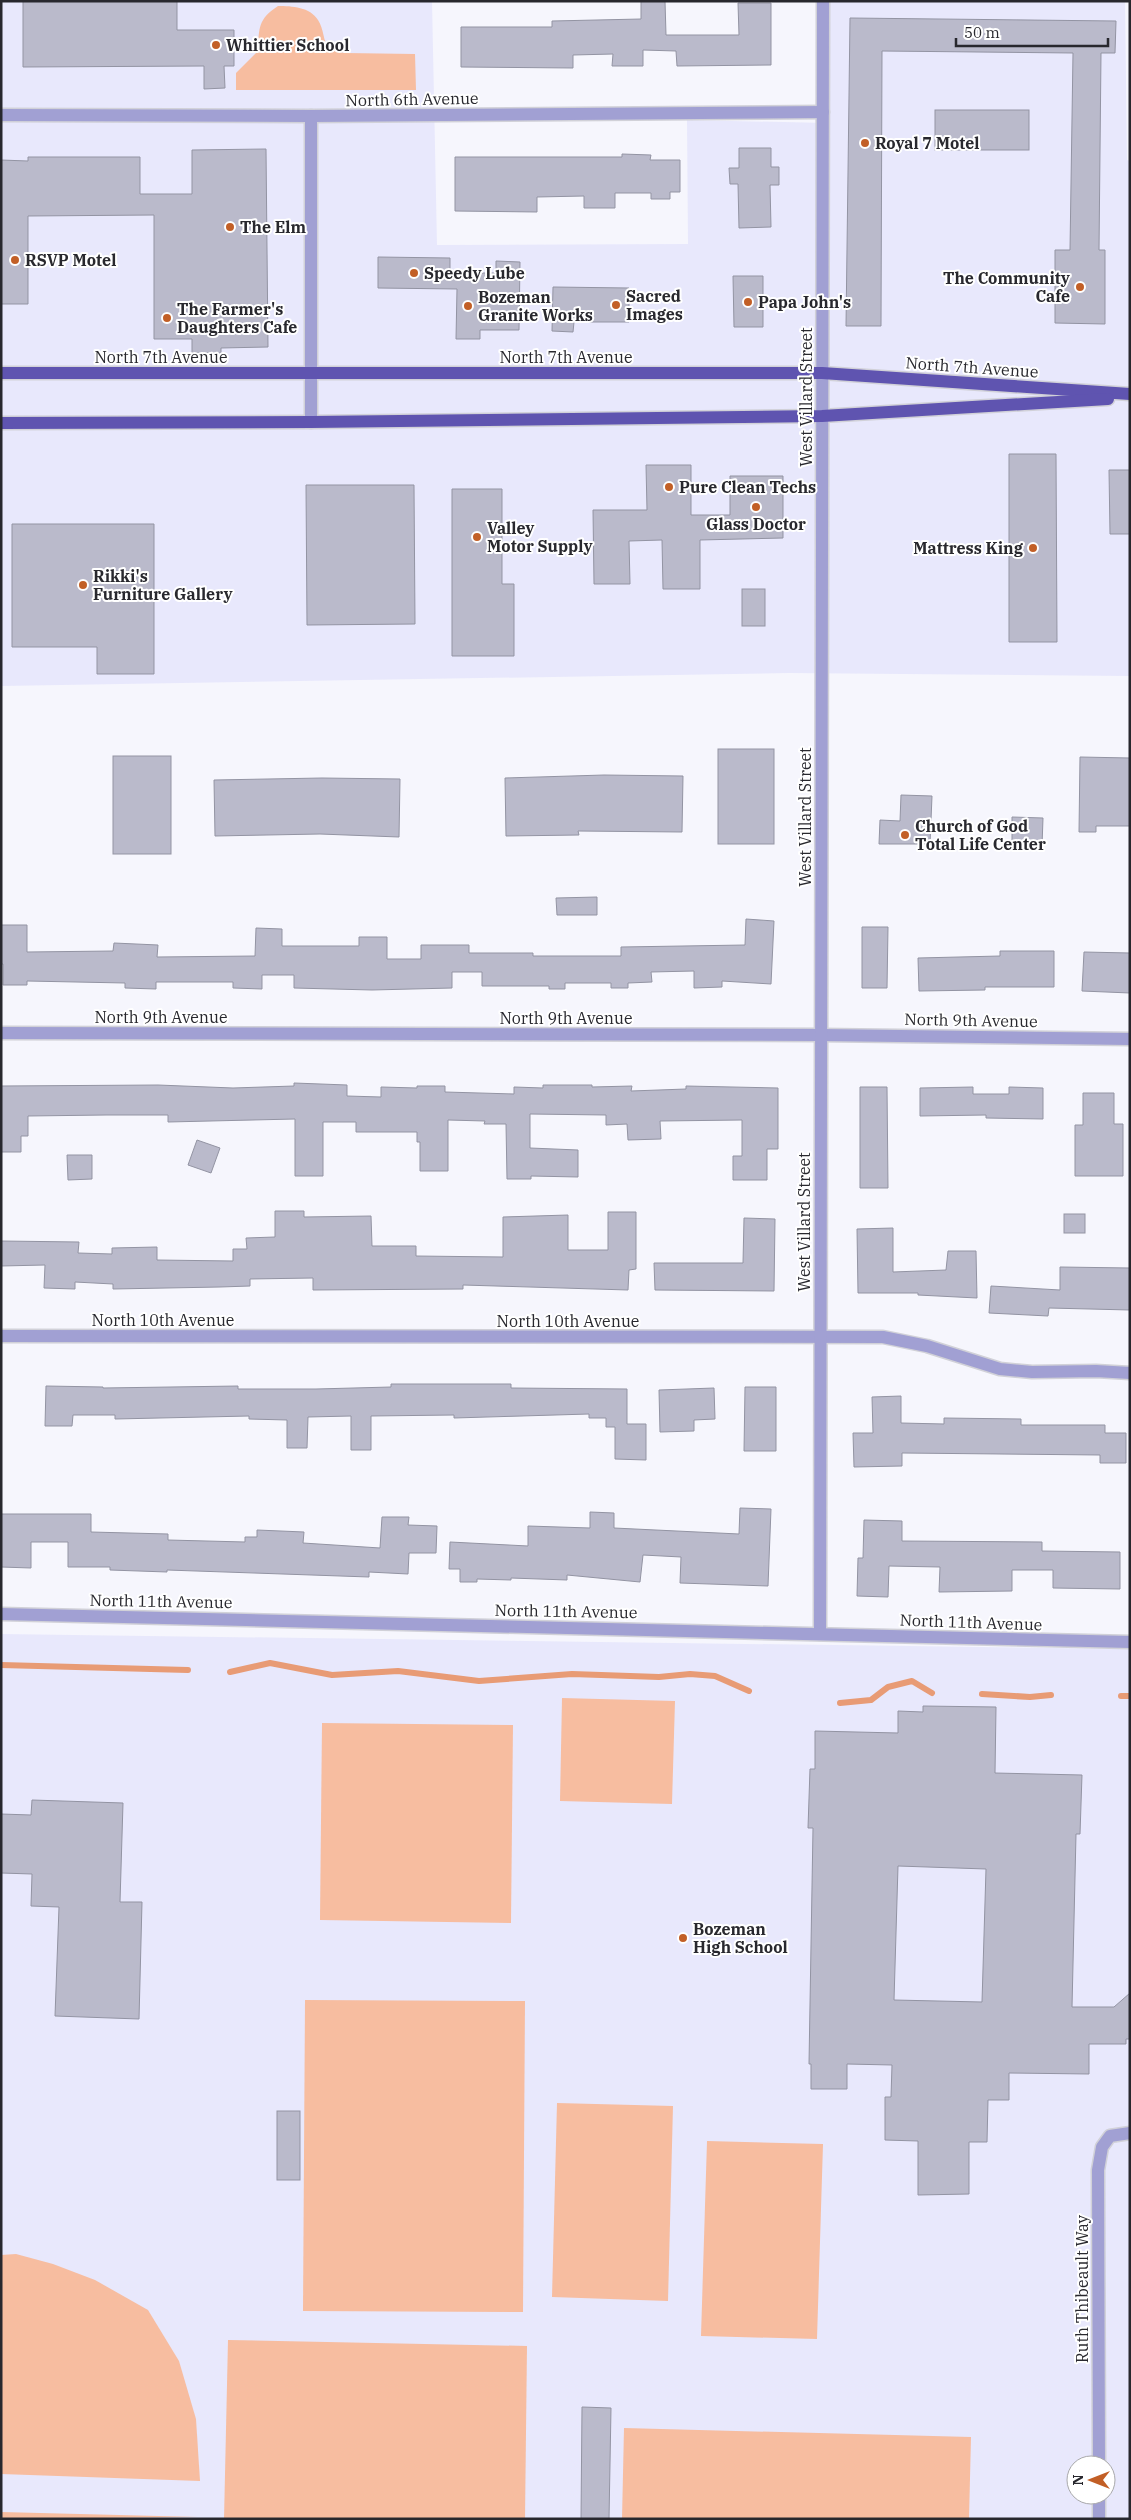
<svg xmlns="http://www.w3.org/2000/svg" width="1131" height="2520" viewBox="0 0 1131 2520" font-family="'IBM Plex Serif',serif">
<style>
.built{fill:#e8e8fc;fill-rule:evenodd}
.green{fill:#f7bda0}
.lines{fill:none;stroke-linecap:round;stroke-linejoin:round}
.stream{stroke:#e89b75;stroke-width:6}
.building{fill:#babacb;stroke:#9394a3;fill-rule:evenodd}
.minor-casing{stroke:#d1d1d8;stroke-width:15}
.tertiary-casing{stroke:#d1d1d8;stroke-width:15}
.primary-casing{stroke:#d1d1d8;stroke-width:15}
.minor{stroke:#a1a0d3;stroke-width:12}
.tertiary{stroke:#a1a0d3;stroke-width:12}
.primary{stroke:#5f54b0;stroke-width:12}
.poi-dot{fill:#c25f26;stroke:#fff;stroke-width:2}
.labels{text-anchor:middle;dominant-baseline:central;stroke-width:4;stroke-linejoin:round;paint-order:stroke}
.poi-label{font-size:16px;font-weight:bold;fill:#28282e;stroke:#fff;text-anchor:start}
.street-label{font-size:16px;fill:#28282e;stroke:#fff}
</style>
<rect width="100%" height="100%" fill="#f6f6fd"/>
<g class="built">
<polygon points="1,1 432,1 437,245 688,244 687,120 827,123 829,1 1125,1 1127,160 1130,161 1130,676 789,673 1,686"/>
<path d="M1,1634L1130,1649V2519H1ZM1076,2465H1106V2495H1076Z"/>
</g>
<g class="green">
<path d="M278,6C292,6 310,7 318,20C324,29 323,41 329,50L345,53L415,54L416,90H236V73L258,51C259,28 258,19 278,6Z"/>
<polygon points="562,1698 675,1701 672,1804 560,1801"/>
<polygon points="322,1723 513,1725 511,1923 320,1920"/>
<polygon points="305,2000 525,2001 523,2312 303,2311"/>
<polygon points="557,2103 673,2106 668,2301 552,2297"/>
<polygon points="707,2141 823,2144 817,2339 701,2336"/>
<polygon points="16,2254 53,2264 95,2280 148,2310 179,2361 196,2419 200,2481 1,2474 1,2255"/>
<polygon points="228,2340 527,2346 525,2519 224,2519"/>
<polygon points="624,2428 971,2437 969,2519 622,2519"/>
<polygon points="1,2512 198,2517 1,2519"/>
</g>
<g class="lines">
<g class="stream">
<polyline points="1,1665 188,1670"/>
<polyline points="230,1672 270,1663 332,1675 398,1671 479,1681 572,1674 659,1677 690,1674 715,1676 749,1691"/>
<polyline points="982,1694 1030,1697 1051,1695"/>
<polyline points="1121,1696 1130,1696"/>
<polyline points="840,1703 871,1700 888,1687 912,1681 932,1693"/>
</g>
</g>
<g class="building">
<polygon points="23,1 177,1 177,30 234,30 234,66 224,66 225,88 204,89 204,66 23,67"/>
<polygon points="641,1 665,1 666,35 739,35 738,3 771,3 771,65 677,66 676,51 643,50 643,66 612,66 613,54 573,55 573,68 461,67 461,27 552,27 552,21 641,19"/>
<polygon points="850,18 1116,21 1115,53 1101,53 1099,250 1105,250 1105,324 1055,323 1055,250 1070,250 1073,53 882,51 881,326 846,326"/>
<rect x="935" y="110" width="94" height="40"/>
<polygon points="739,148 771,148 771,167 779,167 779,185 770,185 771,227 739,228 738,184 730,184 729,168 739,168"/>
<polygon points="266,149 268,347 221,348 221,353 192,353 192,339 154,339 154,215 28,216 28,304 1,304 1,160 28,161 28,157 140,157 140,194 192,194 192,150"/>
<polygon points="622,154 651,155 650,160 680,160 680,192 670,192 670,199 651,199 651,193 615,193 615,208 584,208 584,196 537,197 537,212 455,211 455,157 622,157"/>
<polygon points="378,257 450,258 450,273 496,273 496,261 520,262 519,330 480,330 480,339 456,339 457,289 378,288"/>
<polygon points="733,276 763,276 763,327 734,327"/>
<polygon points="553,287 629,288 629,322 574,322 573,332 552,331"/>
<polygon points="1009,454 1056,454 1057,642 1009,642"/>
<polygon points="646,465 691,465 691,515 730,515 730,476 783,476 783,538 700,540 700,589 663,589 662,540 629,541 630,584 594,584 593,510 647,510"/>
<polygon points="1109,470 1130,470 1130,534 1110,534"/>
<polygon points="306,485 414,485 415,624 307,625"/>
<polygon points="452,489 502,489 502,584 514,584 514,656 452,656"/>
<polygon points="12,524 154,524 154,674 97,674 97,647 12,647"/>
<rect x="742" y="589" width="23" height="37"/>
<rect x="718" y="749" width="56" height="95"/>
<rect x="113" y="756" width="58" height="98"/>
<polygon points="1080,757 1130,758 1130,826 1096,826 1096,832 1079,832"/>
<polygon points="604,775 683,776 682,832 578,831 579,835 506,836 505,778"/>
<polygon points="322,778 400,779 399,837 320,834 215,836 214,780"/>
<polygon points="901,795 932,796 930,844 879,844 880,820 900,821"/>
<polygon points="1012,817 1043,818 1042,846 1012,846"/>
<polygon points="597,897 597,915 557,915 556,898"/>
<polygon points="746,919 774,921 771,984 722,981 722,987 694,988 694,971 651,972 652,982 628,983 628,988 611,988 611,983 565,983 565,989 549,989 549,986 482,986 482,972 452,972 452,988 372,990 294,988 294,975 262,975 262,989 233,988 233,982 156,982 156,989 125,988 125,983 27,981 27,985 3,985 3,964 1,964 1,925 27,925 27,952 113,951 114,943 158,945 157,957 255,956 256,928 282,929 282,946 359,946 359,937 387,937 387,959 421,959 421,945 469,945 469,953 533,953 533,956 621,956 621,947 745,945"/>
<polygon points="862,927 888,927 887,988 862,988"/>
<polygon points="1000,951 1054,951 1054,987 985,987 985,990 919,991 918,958 1000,956"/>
<polygon points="1084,952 1130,953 1130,993 1082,991"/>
<polygon points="294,1083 347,1085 347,1096 381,1097 381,1087 417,1088 417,1086 445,1086 445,1092 514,1094 514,1087 543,1088 543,1085 592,1085 592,1087 632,1086 631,1091 686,1089 686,1086 778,1088 778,1149 767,1149 767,1180 733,1180 733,1156 742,1156 742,1120 660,1121 661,1139 628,1140 627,1124 606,1125 606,1115 530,1114 530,1148 578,1150 578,1177 531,1176 531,1179 507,1179 506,1124 484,1124 485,1121 448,1120 448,1171 420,1171 420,1142 417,1142 417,1132 356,1132 356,1122 323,1122 323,1176 295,1176 295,1119 168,1122 168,1115 106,1115 28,1116 28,1136 21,1136 21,1152 1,1152 1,1086 158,1085 233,1088 294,1086"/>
<polygon points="860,1087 887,1087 888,1188 860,1188"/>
<polygon points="973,1087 973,1094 1009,1094 1009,1087 1043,1088 1043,1119 986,1118 986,1115 920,1116 920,1088"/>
<polygon points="1083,1093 1114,1093 1114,1124 1123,1124 1123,1176 1075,1176 1075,1125 1083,1125"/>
<polygon points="197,1140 220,1148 211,1173 188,1165"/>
<polygon points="67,1155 92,1155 92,1179 68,1180"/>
<polygon points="275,1211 304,1211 304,1217 371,1216 372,1246 416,1246 416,1256 503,1257 503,1217 568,1215 568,1250 608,1250 608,1212 636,1212 636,1269 629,1270 628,1290 463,1285 463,1289 313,1290 313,1278 250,1279 250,1286 220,1287 113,1289 113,1284 75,1282 75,1289 44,1288 45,1265 1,1266 1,1241 79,1242 78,1253 112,1254 112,1248 157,1247 157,1260 233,1261 233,1249 247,1249 246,1238 275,1237"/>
<rect x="1064" y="1214" width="21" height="19"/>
<polygon points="744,1218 775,1219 774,1291 655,1290 654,1263 743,1263"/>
<polygon points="893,1228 893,1272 946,1270 948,1251 976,1251 977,1298 918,1295 918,1293 858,1293 857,1229"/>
<polygon points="1060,1267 1130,1268 1130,1310 1049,1308 1048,1316 989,1313 991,1286 1060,1290"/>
<polygon points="391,1384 511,1384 511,1388 627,1389 627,1424 646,1424 646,1460 615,1459 615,1427 606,1427 606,1418 589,1418 589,1414 454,1418 454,1415 371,1416 371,1450 351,1450 351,1416 308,1417 307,1448 287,1448 287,1420 249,1419 249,1416 115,1419 115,1415 73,1415 72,1426 45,1426 46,1386 103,1387 103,1388 238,1386 238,1389 316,1389 391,1387"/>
<polygon points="745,1387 776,1387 776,1451 744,1451"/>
<polygon points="714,1388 715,1419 694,1420 694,1431 660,1432 659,1390"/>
<polygon points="901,1396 901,1423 944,1424 944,1418 1021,1419 1021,1425 1105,1425 1105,1433 1126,1433 1126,1463 1100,1463 1100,1455 902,1453 902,1466 854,1467 853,1433 873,1433 872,1397"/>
<polygon points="740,1508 771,1509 768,1586 680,1583 681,1557 643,1555 640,1582 567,1575 567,1580 511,1578 511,1580 477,1579 477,1582 460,1582 460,1569 449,1569 450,1542 528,1546 528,1526 590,1528 590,1512 614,1513 614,1528 739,1534"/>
<polygon points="1,1514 91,1514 91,1532 168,1534 168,1540 245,1542 245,1537 257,1537 257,1530 304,1532 303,1543 380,1548 382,1517 409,1517 408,1525 437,1526 436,1553 409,1553 408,1574 369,1572 369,1577 167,1570 167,1572 110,1570 110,1567 68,1567 68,1542 31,1542 31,1568 1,1567"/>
<polygon points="864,1520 902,1521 902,1541 1042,1542 1042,1551 1120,1552 1120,1589 1053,1588 1053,1570 1012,1570 1012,1591 939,1592 940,1567 889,1566 888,1597 857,1596 858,1558 863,1558"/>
<path d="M923,1706L996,1707L995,1773L1082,1775L1080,1834H1076L1072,2007H1114L1130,1993V2039H1126V2044H1089V2074L1009,2073V2100H988L987,2142H969V2194L918,2195V2141L885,2140V2097H891L892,2065L847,2064V2089H811V2064H809L813,1828H808L810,1769H815V1731L898,1733V1711L923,1712ZM898,1866L986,1869L982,2002L894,2000Z"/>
<polygon points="32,1800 123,1803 120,1902 142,1902 139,2019 55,2016 59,1907 31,1906 32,1874 1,1873 1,1814 31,1815"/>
<rect x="277" y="2111" width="23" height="69"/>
<polygon points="582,2407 611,2408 609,2519 581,2519"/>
</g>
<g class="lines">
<defs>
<g id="minor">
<polyline points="1,115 311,116 823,112"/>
<polyline points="311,116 311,422"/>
<polyline points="1,1033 821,1035 1130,1039"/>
<polyline points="1,1336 883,1337 927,1346 1000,1369 1032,1372 1096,1371 1130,1373"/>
<polyline points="820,1634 823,1"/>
<polyline points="1099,2465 1098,2170 1102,2147 1110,2136 1130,2133"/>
<polyline points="1099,2495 1099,2519"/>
</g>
<polyline id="tertiary" points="1,1614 1130,1642"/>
<g id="primary">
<polyline points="1,373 822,373 1130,394"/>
<polyline points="1,423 311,422 822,416 1108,399"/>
</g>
</defs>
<use href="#minor" class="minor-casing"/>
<use href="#tertiary" class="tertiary-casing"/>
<use href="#primary" class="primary-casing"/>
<use href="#minor" class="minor"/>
<use href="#tertiary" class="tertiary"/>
<use href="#primary" class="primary"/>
</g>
<g class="poi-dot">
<circle cx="216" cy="45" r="5"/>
<circle cx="865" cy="143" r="5"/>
<circle cx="230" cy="227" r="5"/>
<circle cx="15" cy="260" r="5"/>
<circle cx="414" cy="273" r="5"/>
<circle cx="1080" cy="287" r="5"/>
<circle cx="748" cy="302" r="5"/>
<circle cx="616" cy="305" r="5"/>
<circle cx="468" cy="306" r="5"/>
<circle cx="167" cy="318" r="5"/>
<circle cx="669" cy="487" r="5"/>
<circle cx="756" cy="507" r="5"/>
<circle cx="477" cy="537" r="5"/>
<circle cx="1033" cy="548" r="5"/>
<circle cx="83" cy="585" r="5"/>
<circle cx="905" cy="835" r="5"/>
<circle cx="683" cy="1938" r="5"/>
</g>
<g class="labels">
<g class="poi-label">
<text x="226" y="45">Whittier School</text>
<text x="875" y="143">Royal 7 Motel</text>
<text x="240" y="227">The Elm</text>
<text x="25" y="260">RSVP Motel</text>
<text x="424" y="273">Speedy Lube</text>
<text x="1070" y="278" text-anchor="end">The Community<tspan x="1070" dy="18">Cafe</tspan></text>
<text x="626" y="296">Sacred<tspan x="626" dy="18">Images</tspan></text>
<text x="478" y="297">Bozeman<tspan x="478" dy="18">Granite Works</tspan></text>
<text x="758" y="302">Papa John's</text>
<text x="177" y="309">The Farmer's<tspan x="177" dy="18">Daughters Cafe</tspan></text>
<text x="679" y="487">Pure Clean Techs</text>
<text x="756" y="524" text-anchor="middle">Glass Doctor</text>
<text x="487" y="528">Valley<tspan x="487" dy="18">Motor Supply</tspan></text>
<text x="1023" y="548" text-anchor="end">Mattress King</text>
<text x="93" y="576">Rikki's<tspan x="93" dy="18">Furniture Gallery</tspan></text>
<text x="915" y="826">Church of God<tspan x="915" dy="18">Total Life Center</tspan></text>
<text x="693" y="1929">Bozeman<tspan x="693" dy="18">High School</tspan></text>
</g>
<g class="street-label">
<text transform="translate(412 99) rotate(-1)">North 6th Avenue</text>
<text x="161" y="357">North 7th Avenue</text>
<text x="566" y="357">North 7th Avenue</text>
<text transform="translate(972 367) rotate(4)">North 7th Avenue</text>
<text transform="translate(806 397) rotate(-90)">West Villard Street</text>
<text transform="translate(805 817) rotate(-90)">West Villard Street</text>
<text x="161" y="1017">North 9th Avenue</text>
<text x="566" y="1018">North 9th Avenue</text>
<text transform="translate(971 1020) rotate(1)">North 9th Avenue</text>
<text transform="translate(804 1222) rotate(-90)">West Villard Street</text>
<text x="163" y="1320">North 10th Avenue</text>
<text x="568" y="1321">North 10th Avenue</text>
<text transform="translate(161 1601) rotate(1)">North 11th Avenue</text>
<text transform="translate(566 1611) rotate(1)">North 11th Avenue</text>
<text transform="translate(971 1622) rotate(2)">North 11th Avenue</text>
<text transform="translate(1082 2289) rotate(-90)">Ruth Thibeault Way</text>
</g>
</g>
<rect width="1131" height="2520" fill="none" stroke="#28282e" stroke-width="5"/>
<g transform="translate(1091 2480) rotate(270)"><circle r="24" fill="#ffffff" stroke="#a9a9ab"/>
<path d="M0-4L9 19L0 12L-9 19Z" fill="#c25f26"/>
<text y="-8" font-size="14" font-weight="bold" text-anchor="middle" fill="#28282e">N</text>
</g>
<path d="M956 38v8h152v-8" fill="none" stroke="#28282e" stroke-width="2.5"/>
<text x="964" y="38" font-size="15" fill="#28282e" stroke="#ffffff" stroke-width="4" paint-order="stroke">50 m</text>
</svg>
